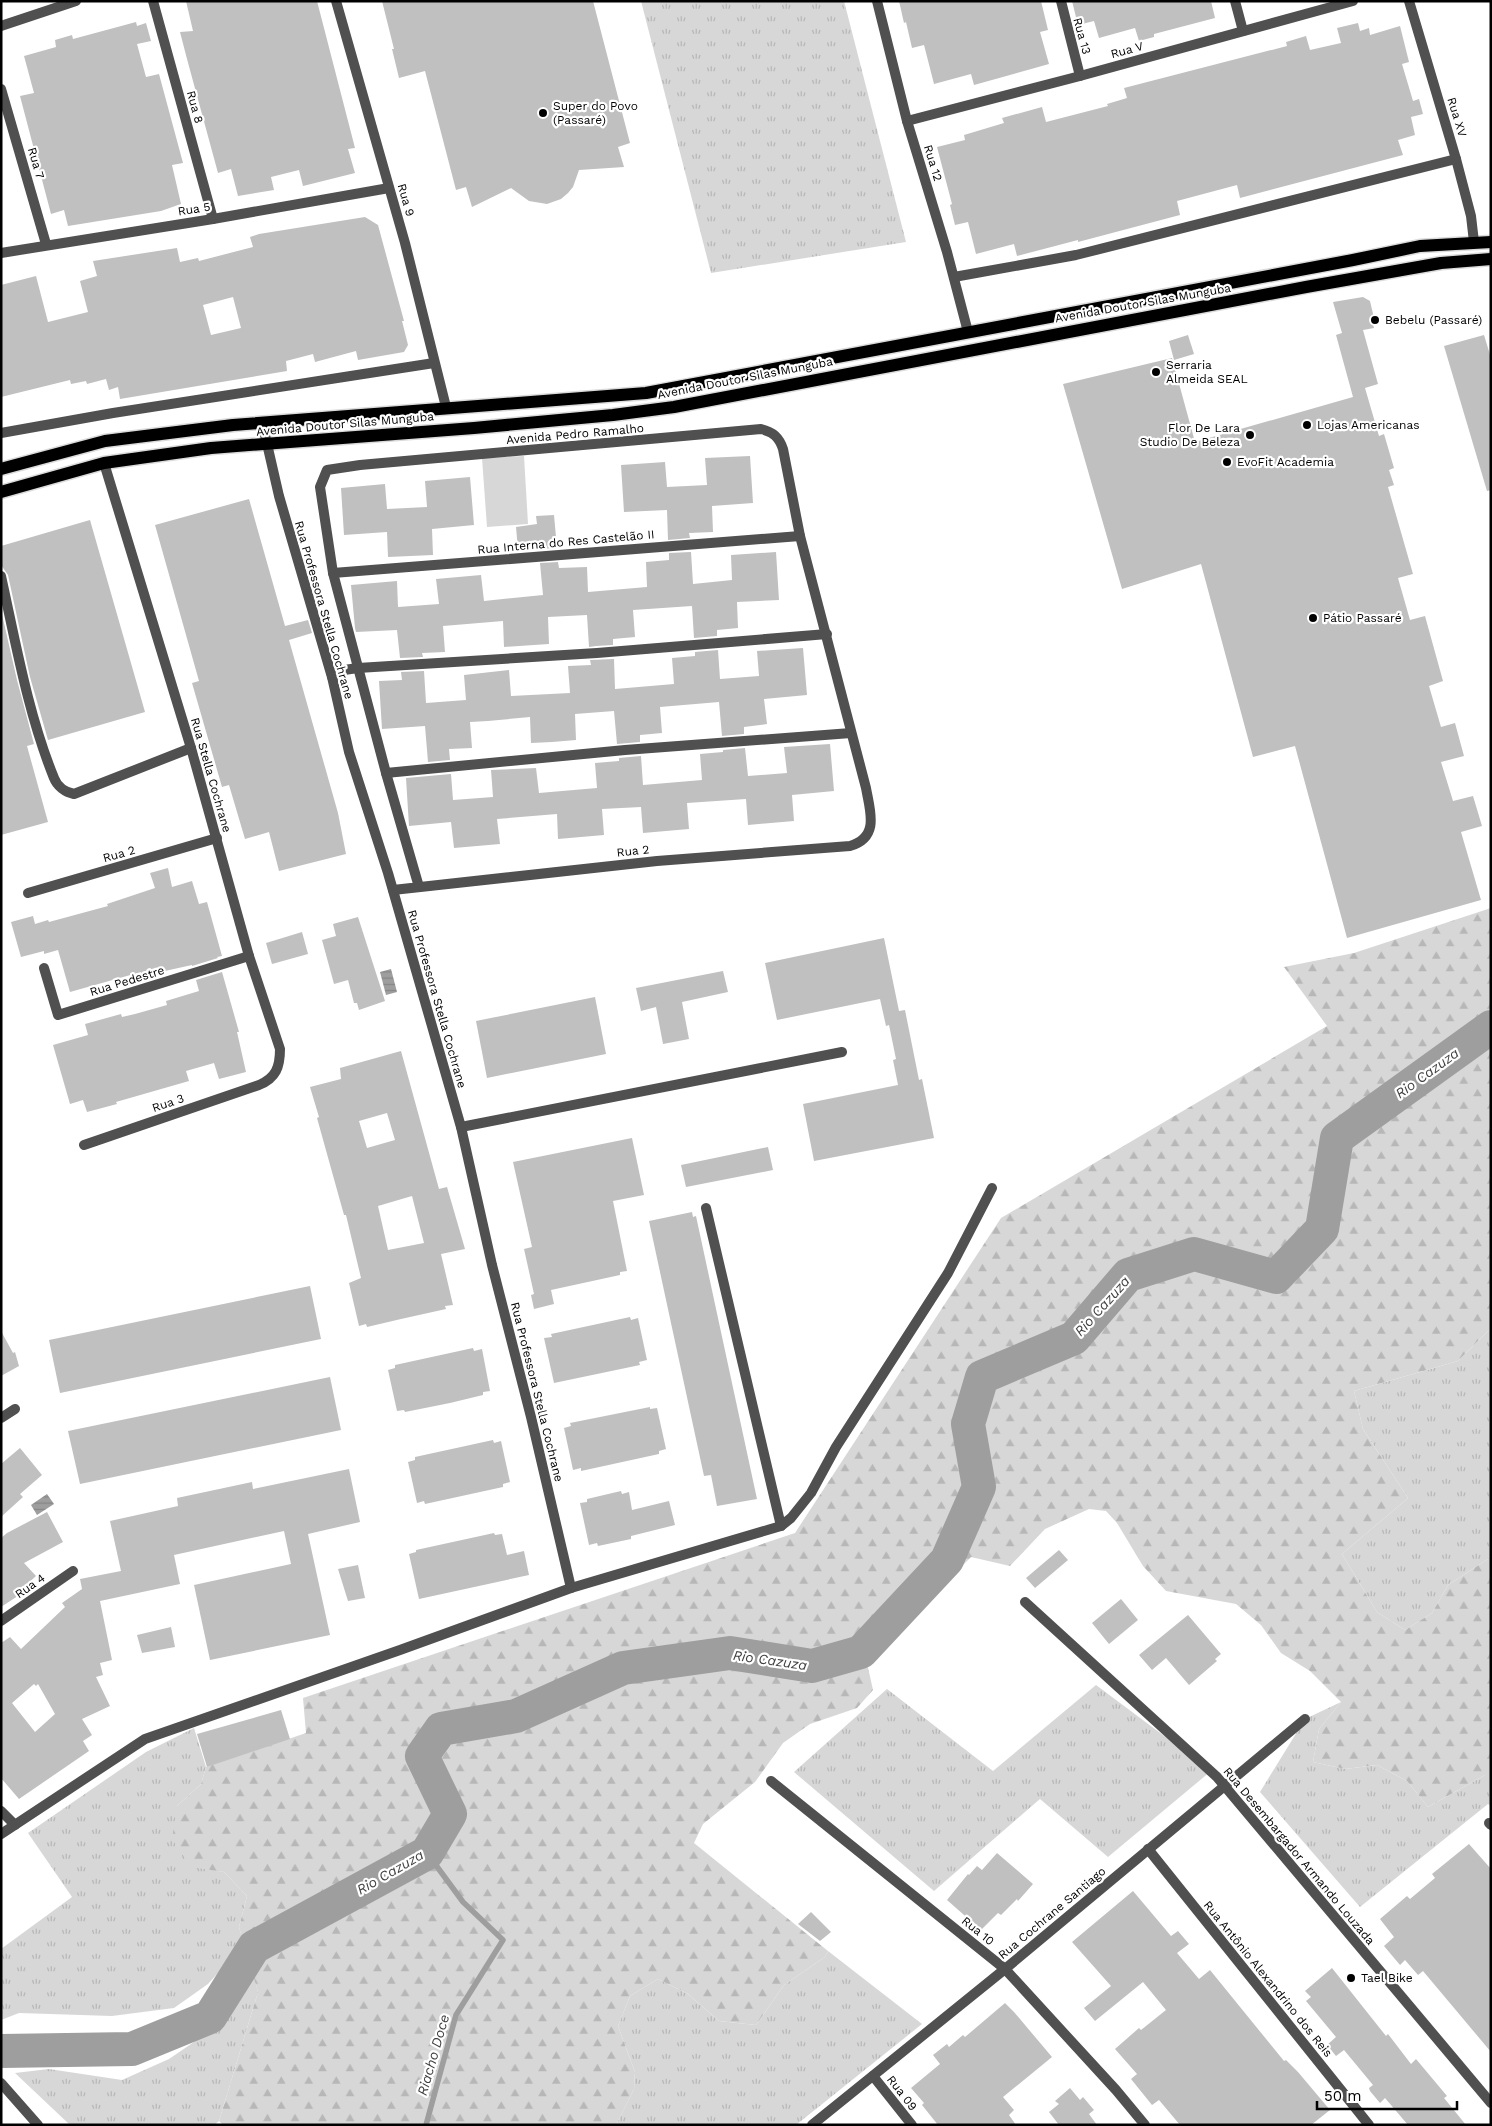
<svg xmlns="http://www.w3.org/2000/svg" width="1492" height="2126" viewBox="0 0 1492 2126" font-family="'Work Sans',sans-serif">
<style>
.grass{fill:url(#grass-tufts)}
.forest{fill:url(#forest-firs)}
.pitch{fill:#d7d7d7}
.water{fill:url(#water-rules)}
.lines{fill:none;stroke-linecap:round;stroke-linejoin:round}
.stream{stroke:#9e9e9e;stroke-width:5.5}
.river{stroke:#9e9e9e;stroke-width:34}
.building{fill:#c0c0c0;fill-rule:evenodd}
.primary-casing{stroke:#dbdbdb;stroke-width:15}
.minor{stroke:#505050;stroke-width:10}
.primary{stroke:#000;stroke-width:12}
.poi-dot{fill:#000;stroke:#fff;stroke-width:2}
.labels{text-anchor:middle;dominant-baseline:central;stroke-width:4.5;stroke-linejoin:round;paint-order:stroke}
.street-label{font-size:12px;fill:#000;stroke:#fff}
.poi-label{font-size:12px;fill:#000;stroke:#fff;text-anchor:start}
.water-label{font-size:14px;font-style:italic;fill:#3f3f3f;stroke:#fff}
</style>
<defs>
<pattern id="grass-tufts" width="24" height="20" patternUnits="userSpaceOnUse" patternTransform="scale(1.25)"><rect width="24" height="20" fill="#d7d7d7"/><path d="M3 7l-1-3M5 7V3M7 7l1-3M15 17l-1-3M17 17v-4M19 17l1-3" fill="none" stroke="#b7b7b7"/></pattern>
<pattern id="forest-firs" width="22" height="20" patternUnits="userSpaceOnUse" patternTransform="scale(1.25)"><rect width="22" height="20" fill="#d7d7d7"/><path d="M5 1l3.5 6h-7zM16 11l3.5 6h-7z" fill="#b7b7b7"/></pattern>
<pattern id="water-rules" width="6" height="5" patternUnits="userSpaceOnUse" patternTransform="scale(1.25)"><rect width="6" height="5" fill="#9e9e9e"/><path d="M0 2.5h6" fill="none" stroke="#868686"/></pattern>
</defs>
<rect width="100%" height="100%" fill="#fff"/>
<g class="grass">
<polygon points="641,1 844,1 906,242 711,273"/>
<polygon points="1491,1328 1491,1557 1448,1585 1432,1613 1405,1630 1377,1612 1342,1554 1408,1498 1363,1429 1354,1391 1458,1361"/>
<polygon points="1096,1685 1211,1771 1108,1857 1040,1799 934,1891 794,1772 887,1689 993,1771"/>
<polygon points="1341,1702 1319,1729 1313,1762 1345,1769 1377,1765 1407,1781 1428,1807 1485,1775 1491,1775 1491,1806 1488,1804 1360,1907 1260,1792 1305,1719"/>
<polygon points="194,1728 206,1767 201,1784 177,1806 191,1866 224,1872 247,1896 239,1927 244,1944 208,1984 174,2008 112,2016 19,2013 1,2020 1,1949 72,1897 28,1833 146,1752"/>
<polygon points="828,1951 922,2024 796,2125 616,2125 634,2089 635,2072 618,2026 630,1996 658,1979 688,1994 719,2021 756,2025 784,1985 825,1957"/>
<polygon points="254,1977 258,1992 219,2121 214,2125 70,2125 15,2073 49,2069 122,2080 169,2059 216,2027"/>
</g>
<polygon class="forest" points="1491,908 1491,1328 1458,1361 1354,1391 1363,1429 1408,1498 1342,1554 1377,1612 1405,1630 1432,1613 1448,1585 1491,1557 1491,1775 1485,1775 1428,1807 1407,1781 1377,1765 1345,1769 1313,1762 1319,1729 1341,1702 1310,1671 1281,1653 1261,1625 1236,1604 1166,1591 1143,1566 1117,1523 1106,1511 1089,1509 1045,1529 1010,1566 971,1557 867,1663 873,1690 857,1708 810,1724 783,1743 755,1782 703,1824 694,1843 828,1951 825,1957 784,1985 756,2025 719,2021 688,1994 658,1979 630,1996 618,2026 635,2072 634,2089 616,2125 223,2125 219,2121 258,1992 239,1927 247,1896 224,1872 191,1867 172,1839 177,1806 201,1784 206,1767 306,1733 303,1698 795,1533 1001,1218 1327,1026 1284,967 1354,953"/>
<polygon class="pitch" points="524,456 528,524 487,527 482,458"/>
<g class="water">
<polygon points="391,969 397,992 386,995 380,972"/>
<polygon points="47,1494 54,1504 37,1515 31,1505"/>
</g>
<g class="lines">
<polyline class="stream" points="426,2125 456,2015 503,1940 463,1902 427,1853"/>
<polyline class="river" points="1,2051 132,2049 210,2017 254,1947 427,1853 450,1814 422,1756 441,1729 516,1716 623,1668 730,1653 812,1666 861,1652 947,1560 979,1487 968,1424 982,1377 1074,1338 1128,1275 1194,1254 1276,1277 1322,1229 1337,1138 1491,1027"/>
</g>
<g class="building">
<polygon points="186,1 317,1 355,148 348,149 355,173 303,186 299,170 271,177 274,190 238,196 231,169 218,173 187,59 180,32 193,31"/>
<polygon points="382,1 593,1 630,143 618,147 624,167 579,170 573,187 568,193 561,199 547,204 529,201 511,188 472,207 466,187 456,190 425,71 399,78 392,49 394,49"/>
<polygon points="899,1 1041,1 1048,30 1040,32 1049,64 974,85 971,74 934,84 924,45 912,48 906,22 904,23"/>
<polygon points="1072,1 1211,1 1215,18 1154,34 1154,37 1139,41 1135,28 1099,38 1094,21 1078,25"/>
<polygon points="136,22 137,26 146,23 151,41 137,44 146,77 159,74 183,163 172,165 181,204 161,211 68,226 64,210 51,214 20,96 34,93 24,56 56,47 55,40 72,35 73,39"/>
<polygon points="1358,23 1360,31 1369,28 1370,35 1400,26 1409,62 1402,64 1413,101 1419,99 1423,114 1411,117 1415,135 1398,140 1403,155 1240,198 1237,185 1177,201 1180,215 1078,242 1078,240 1017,256 1014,244 976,254 968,222 955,225 950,205 952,204 937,147 965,140 964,135 1004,123 1002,118 1042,107 1046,122 1108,106 1107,104 1127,98 1124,88 1287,46 1286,42 1306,36 1310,50 1341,43 1337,28"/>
<path d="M365,217L378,225L404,321H402L408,345L404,352L358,360L356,351L315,362L313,354L286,361L287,371L120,399L118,387L109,390L106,379L87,384L86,381L71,384L70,380L1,397V285L36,276L48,322L88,312L80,281L97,276L93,261L177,248L180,262L198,258L199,261L253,247L250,237L259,234ZM233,297L241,328L211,335L203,305Z"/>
<polygon points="1363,297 1370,301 1374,318 1372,319 1374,328 1363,330 1378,384 1365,388 1379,436 1384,434 1394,468 1389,470 1394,485 1388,487 1413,574 1398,578 1410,620 1425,616 1443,681 1429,686 1441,727 1455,723 1464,756 1441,762 1453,801 1473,796 1482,826 1461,832 1481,900 1347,938 1295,746 1253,757 1201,564 1122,589 1063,384 1172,358 1195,442 1353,397 1336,335 1342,333 1333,302"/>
<polygon points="1188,335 1194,354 1174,360 1169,341"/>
<polygon points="1484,335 1491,358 1491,490 1487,491 1444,346"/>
<polygon points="750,456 753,503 712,506 713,532 689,533 690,538 668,540 667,510 624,512 621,465 665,462 667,487 707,485 705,458"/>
<polygon points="470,477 474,525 432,529 433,555 388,557 387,532 344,535 341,488 385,484 387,509 427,507 425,481"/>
<polygon points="249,499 285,626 308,620 312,633 289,640 338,813 346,854 279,871 269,832 245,839 229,785 222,787 192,683 199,681 155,525"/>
<polygon points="554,515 557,548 518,550 516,527 537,524 536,516"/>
<polygon points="90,520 145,712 48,740 30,677 8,575 1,565 1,546"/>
<polygon points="691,552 693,584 732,580 731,555 776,552 779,600 737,602 738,628 717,630 717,636 694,638 692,606 633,610 635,637 613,639 613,645 596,646 589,647 587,615 548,617 549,644 504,647 503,621 443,626 445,652 422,653 423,657 400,658 397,630 356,632 355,628 351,585 397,581 398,607 439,604 436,579 481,575 484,601 543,595 540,563 558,562 559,568 587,567 588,592 647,587 646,562 669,560 669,553"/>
<polygon points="1,610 17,680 34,744 27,746 48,822 1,835"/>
<polygon points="803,648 807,695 764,699 767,724 744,727 744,734 722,736 719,702 660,707 662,733 640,735 640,742 617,744 614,711 575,714 576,740 552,742 531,743 530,717 488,721 470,722 472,748 449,749 450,760 428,762 425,726 382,729 379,681 402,680 401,672 424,671 426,703 466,700 464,675 509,670 511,696 570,693 568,666 591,665 590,660 614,659 615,689 674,684 672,658 695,656 695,652 718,650 720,679 759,676 757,651"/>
<polygon points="830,744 834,791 792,795 794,821 748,825 746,799 687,803 689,829 643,833 641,807 602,809 604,835 558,839 557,814 497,819 500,844 454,848 451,822 409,826 406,778 451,774 453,800 493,797 491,770 536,768 539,793 597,788 595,763 619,761 619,758 641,756 643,785 702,780 700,754 723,752 723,750 745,748 748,776 787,773 784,747"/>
<polygon points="168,868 172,887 192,881 199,904 207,902 222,956 217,957 218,958 192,966 192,965 142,976 141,972 70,992 58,950 44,954 44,951 21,957 11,922 33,916 35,924 48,920 49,922 108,906 107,904 155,888 150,873"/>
<polygon points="358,917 385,1001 359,1010 357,1003 354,1003 348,980 334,984 322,940 336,936 333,924"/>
<polygon points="302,932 308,954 272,964 266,943"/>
<polygon points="884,938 899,1011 905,1010 919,1080 922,1079 934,1138 814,1161 803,1104 898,1085 893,1060 896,1059 889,1025 886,1026 880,999 777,1020 765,963"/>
<polygon points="723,971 728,992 682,1002 689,1039 663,1044 656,1007 641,1011 636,988"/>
<polygon points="222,972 239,1032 237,1032 246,1072 219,1079 214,1063 186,1071 189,1081 116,1102 117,1104 87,1112 83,1100 70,1104 53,1045 88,1035 85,1024 121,1014 122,1017 135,1014 167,1005 166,1001 199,991 196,980"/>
<polygon points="595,997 606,1054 487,1078 476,1021"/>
<path d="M401,1051L439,1189L447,1187L465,1249L441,1254L453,1305L445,1306L446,1309L401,1319L367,1327L366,1324L359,1326L349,1283L361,1278L346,1215H344L317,1118L319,1117L310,1087L341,1079L340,1068ZM387,1113L395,1140L367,1148L359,1121ZM412,1196L424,1243L388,1250L378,1206Z"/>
<polygon points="632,1138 644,1195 613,1201 627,1271 620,1272 620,1275 551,1290 554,1304 534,1309 531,1295 534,1294 524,1249 532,1247 513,1162"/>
<polygon points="768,1147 773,1170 686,1187 681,1165"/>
<polygon points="692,1212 693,1217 696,1216 757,1499 717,1506 711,1475 704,1476 649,1221"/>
<polygon points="310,1286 321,1339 60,1393 49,1340"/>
<polygon points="630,1317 631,1320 638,1318 647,1360 639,1362 640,1365 554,1383 544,1338 552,1337 551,1334"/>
<polygon points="1,1331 13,1353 15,1352 19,1366 1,1376"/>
<polygon points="473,1348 474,1351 482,1349 490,1391 483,1392 483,1395 450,1403 405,1412 404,1410 397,1411 388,1370 395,1368 395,1365"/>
<polygon points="330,1377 341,1430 80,1484 68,1431"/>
<polygon points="650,1407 650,1409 657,1408 666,1449 659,1451 659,1454 581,1471 581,1468 573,1470 564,1428 571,1426 570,1423"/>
<polygon points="493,1440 494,1443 501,1441 510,1482 503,1484 503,1487 425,1504 424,1501 417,1503 408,1462 415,1460 415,1457"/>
<polygon points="20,1448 42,1475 20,1494 23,1497 1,1517 1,1464"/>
<path d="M349,1469L360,1522L308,1534L330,1635L210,1660L194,1585L291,1564L284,1531L174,1555L180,1584L100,1601L112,1660L100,1663L103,1675L96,1677L110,1706L82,1719L92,1735L83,1741L89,1751L19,1799L1,1778V1643L10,1637L21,1649L65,1607L62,1603L82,1589L80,1579L121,1571L110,1521L178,1506L177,1498L252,1482L253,1489ZM34,1684L36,1686L38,1684L55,1714L35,1732L12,1703Z"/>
<polygon points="621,1491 622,1494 629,1492 632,1510 669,1501 675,1525 631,1536 631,1539 598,1546 597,1543 589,1545 580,1503 587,1502 587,1499"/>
<polygon points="47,1512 63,1542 24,1563 36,1576 24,1587 27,1590 1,1607 1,1538 7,1533"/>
<polygon points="494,1533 495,1535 502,1534 507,1555 524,1551 529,1575 419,1599 409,1554 416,1552 416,1550"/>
<polygon points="1059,1550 1068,1560 1035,1588 1026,1578"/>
<polygon points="358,1565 365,1598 348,1601 338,1569"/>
<polygon points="1121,1599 1138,1620 1109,1644 1092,1623"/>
<polygon points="1188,1615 1221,1654 1215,1659 1217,1661 1189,1685 1166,1658 1152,1670 1139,1655"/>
<polygon points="171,1627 175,1647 142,1653 137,1635"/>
<polygon points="281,1710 290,1739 207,1767 197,1734"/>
<polygon points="1469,1844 1491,1869 1491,2052 1423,1971 1418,1975 1405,1960 1400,1965 1384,1946 1394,1937 1380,1919 1407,1896 1410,1899 1435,1878 1432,1874"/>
<polygon points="997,1853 1033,1884 1018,1901 1017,1899 1001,1915 998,1913 981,1930 947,1900 968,1874 969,1875 977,1866 982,1870"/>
<polygon points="1133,1891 1171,1936 1178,1931 1189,1944 1177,1953 1199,1979 1210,1970 1284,2061 1286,2060 1298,2072 1330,2110 1311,2125 1180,2125 1159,2100 1152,2105 1131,2079 1137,2074 1115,2049 1139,2028 1141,2030 1166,2010 1143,1982 1095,2021 1084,2008 1111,1986 1072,1942"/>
<polygon points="811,1912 831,1932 820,1941 798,1924"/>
<polygon points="1332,1968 1386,2036 1388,2034 1411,2064 1416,2059 1447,2096 1444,2098 1466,2125 1408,2125 1385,2098 1380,2103 1370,2091 1369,2088 1373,2085 1344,2050 1336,2056 1327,2045 1336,2037 1306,2001 1311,1997 1305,1991"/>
<polygon points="1005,2003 1014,2012 1052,2057 1003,2097 1014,2110 1009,2115 1016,2125 938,2125 922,2105 924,2103 911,2088 940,2064 933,2055 947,2044 949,2047 963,2035 965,2037"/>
<polygon points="1070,2088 1080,2100 1083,2097 1094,2110 1089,2114 1097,2125 1059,2125 1049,2112 1059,2104 1055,2101"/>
</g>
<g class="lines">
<defs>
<g id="primary">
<polyline points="1,469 105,441 233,425 646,393 1353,260 1420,246 1491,242"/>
<polyline points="1,492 104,463 211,448 474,428 613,415 674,407 1306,287 1441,263 1491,259"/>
</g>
</defs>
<use href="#primary" class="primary-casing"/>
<g class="minor">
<polyline points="153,1 213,219"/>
<polyline points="336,1 405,243 446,407"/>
<polyline points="877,1 907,121 947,252 968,332"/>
<polyline points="1061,1 1080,76"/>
<polyline points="1235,1 1243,31"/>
<polyline points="1409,1 1456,159 1471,216 1474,242"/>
<polyline points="1,26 76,1"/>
<polyline points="1,89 46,244"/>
<polyline points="907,121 1080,76 1353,1"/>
<polyline points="1,253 213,219 389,188"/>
<polyline points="954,277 1076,255 1456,159"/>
<polyline points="262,422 279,496 332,677 349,752 388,873 461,1127 492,1265 531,1417 571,1588"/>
<polyline points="1,433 113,413 434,363"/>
<polyline points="333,573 800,536"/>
<path d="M1,576C16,644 28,714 54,778C57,786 65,792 74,794L191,748"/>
<polyline points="332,677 344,670 358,668 597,653 827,634"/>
<polyline points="386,773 625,750 851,733"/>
<path d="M393,890L657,861L850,846C880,837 870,811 866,788L800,536L783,449C779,437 773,432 761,429L360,465L327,470L320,487L333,573L386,773L419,887"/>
<polyline points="28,893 217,838"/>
<polyline points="44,968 58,1015 249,956"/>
<polyline points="461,1127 842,1052"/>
<path d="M84,1145L259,1085C276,1078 280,1067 280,1049L249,956L191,748L104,463"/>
<polyline points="706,1208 781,1526"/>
<polyline points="1,1418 15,1409"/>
<polyline points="1025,1602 1217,1777 1491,2103"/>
<polyline points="1,1621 73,1571"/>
<polyline points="771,1781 1005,1969 1116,2090 1145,2125"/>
<polyline points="1,1811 15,1825"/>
<polyline points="1489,1823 1491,1825"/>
<polyline points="1,1834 145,1739 400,1650 571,1588 781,1526 791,1518 811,1493 836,1447 948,1273 992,1188"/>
<polyline points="1148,1849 1369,2125"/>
<polyline points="873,2076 912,2125"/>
<polyline points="1,2083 38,2125"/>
<polyline points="812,2125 1005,1969 1305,1719"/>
</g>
<use href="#primary" class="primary"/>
</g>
<g class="poi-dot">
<circle cx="543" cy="113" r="5"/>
<circle cx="1375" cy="320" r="5"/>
<circle cx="1156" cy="372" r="5"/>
<circle cx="1307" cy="425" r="5"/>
<circle cx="1250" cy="435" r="5"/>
<circle cx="1227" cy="462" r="5"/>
<circle cx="1313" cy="618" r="5"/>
<circle cx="1351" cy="1978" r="5"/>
</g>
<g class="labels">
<g class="street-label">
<text transform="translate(1082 36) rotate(75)">Rua 13</text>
<text transform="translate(1127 50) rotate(-15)">Rua V</text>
<text transform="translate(195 107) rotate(75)">Rua 8</text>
<text transform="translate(1457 117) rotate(73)">Rua XV</text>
<text transform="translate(36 163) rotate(74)">Rua 7</text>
<text transform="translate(933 163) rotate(73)">Rua 12</text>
<text transform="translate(406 200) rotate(74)">Rua 9</text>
<text transform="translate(194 209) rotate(-9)">Rua 5</text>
<text transform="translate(1143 303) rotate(-10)">Avenida Doutor Silas Munguba</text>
<text transform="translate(745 378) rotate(-11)">Avenida Doutor Silas Munguba</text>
<text transform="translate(345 424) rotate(-5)">Avenida Doutor Silas Munguba</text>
<text transform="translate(575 434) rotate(-5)">Avenida Pedro Ramalho</text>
<text transform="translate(566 542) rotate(-5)">Rua Interna do Res Castelão II</text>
<text transform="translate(324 610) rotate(74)">Rua Professora Stella Cochrane</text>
<text transform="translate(211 775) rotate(74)">Rua Stella Cochrane</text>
<text transform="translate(633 851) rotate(-6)">Rua 2</text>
<text transform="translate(119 854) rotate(-16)">Rua 2</text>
<text transform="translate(127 981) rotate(-17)">Rua Pedestre</text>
<text transform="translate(437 999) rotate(74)">Rua Professora Stella Cochrane</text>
<text transform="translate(168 1103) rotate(-19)">Rua 3</text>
<text transform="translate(537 1392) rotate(76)">Rua Professora Stella Cochrane</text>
<text transform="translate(30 1586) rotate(-35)">Rua 4</text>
<text transform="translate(1299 1856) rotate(50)">Rua Desembargador Armando Louzada</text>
<text transform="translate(1052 1913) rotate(-40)">Rua Cochrane Santiago</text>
<text transform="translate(978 1931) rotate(39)">Rua 10</text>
<text transform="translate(1268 1979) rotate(51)">Rua Antônio Alexandrino dos Reis</text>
<text transform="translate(902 2093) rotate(52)">Rua 09</text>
</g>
<g class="poi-label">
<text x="553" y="106">Super do Povo<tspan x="553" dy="14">(Passaré)</tspan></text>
<text x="1385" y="320">Bebelu (Passaré)</text>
<text x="1166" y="365">Serraria<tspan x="1166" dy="14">Almeida SEAL</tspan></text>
<text x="1317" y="425">Lojas Americanas</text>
<text x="1240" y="428" text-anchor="end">Flor De Lara<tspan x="1240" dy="14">Studio De Beleza</tspan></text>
<text x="1237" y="462">EvoFit Academia</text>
<text x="1323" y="618">Pátio Passaré</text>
<text x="1361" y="1978">Tael Bike</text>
</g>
<g class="water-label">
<text transform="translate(1427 1073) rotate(-36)">Rio Cazuza</text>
<text transform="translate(1102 1306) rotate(-48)">Rio Cazuza</text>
<text transform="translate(770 1660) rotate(8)">Rio Cazuza</text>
<text transform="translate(390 1872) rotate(-30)">Rio Cazuza</text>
<text transform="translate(433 2055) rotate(-74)">Riacho Doce</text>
</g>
</g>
<rect width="1492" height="2126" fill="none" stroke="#000000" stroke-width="5"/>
<path d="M1317 2101v8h140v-8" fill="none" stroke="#000000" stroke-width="2.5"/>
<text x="1324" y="2101" font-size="15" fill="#000000" stroke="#ffffff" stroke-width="4" paint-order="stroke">50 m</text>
</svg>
